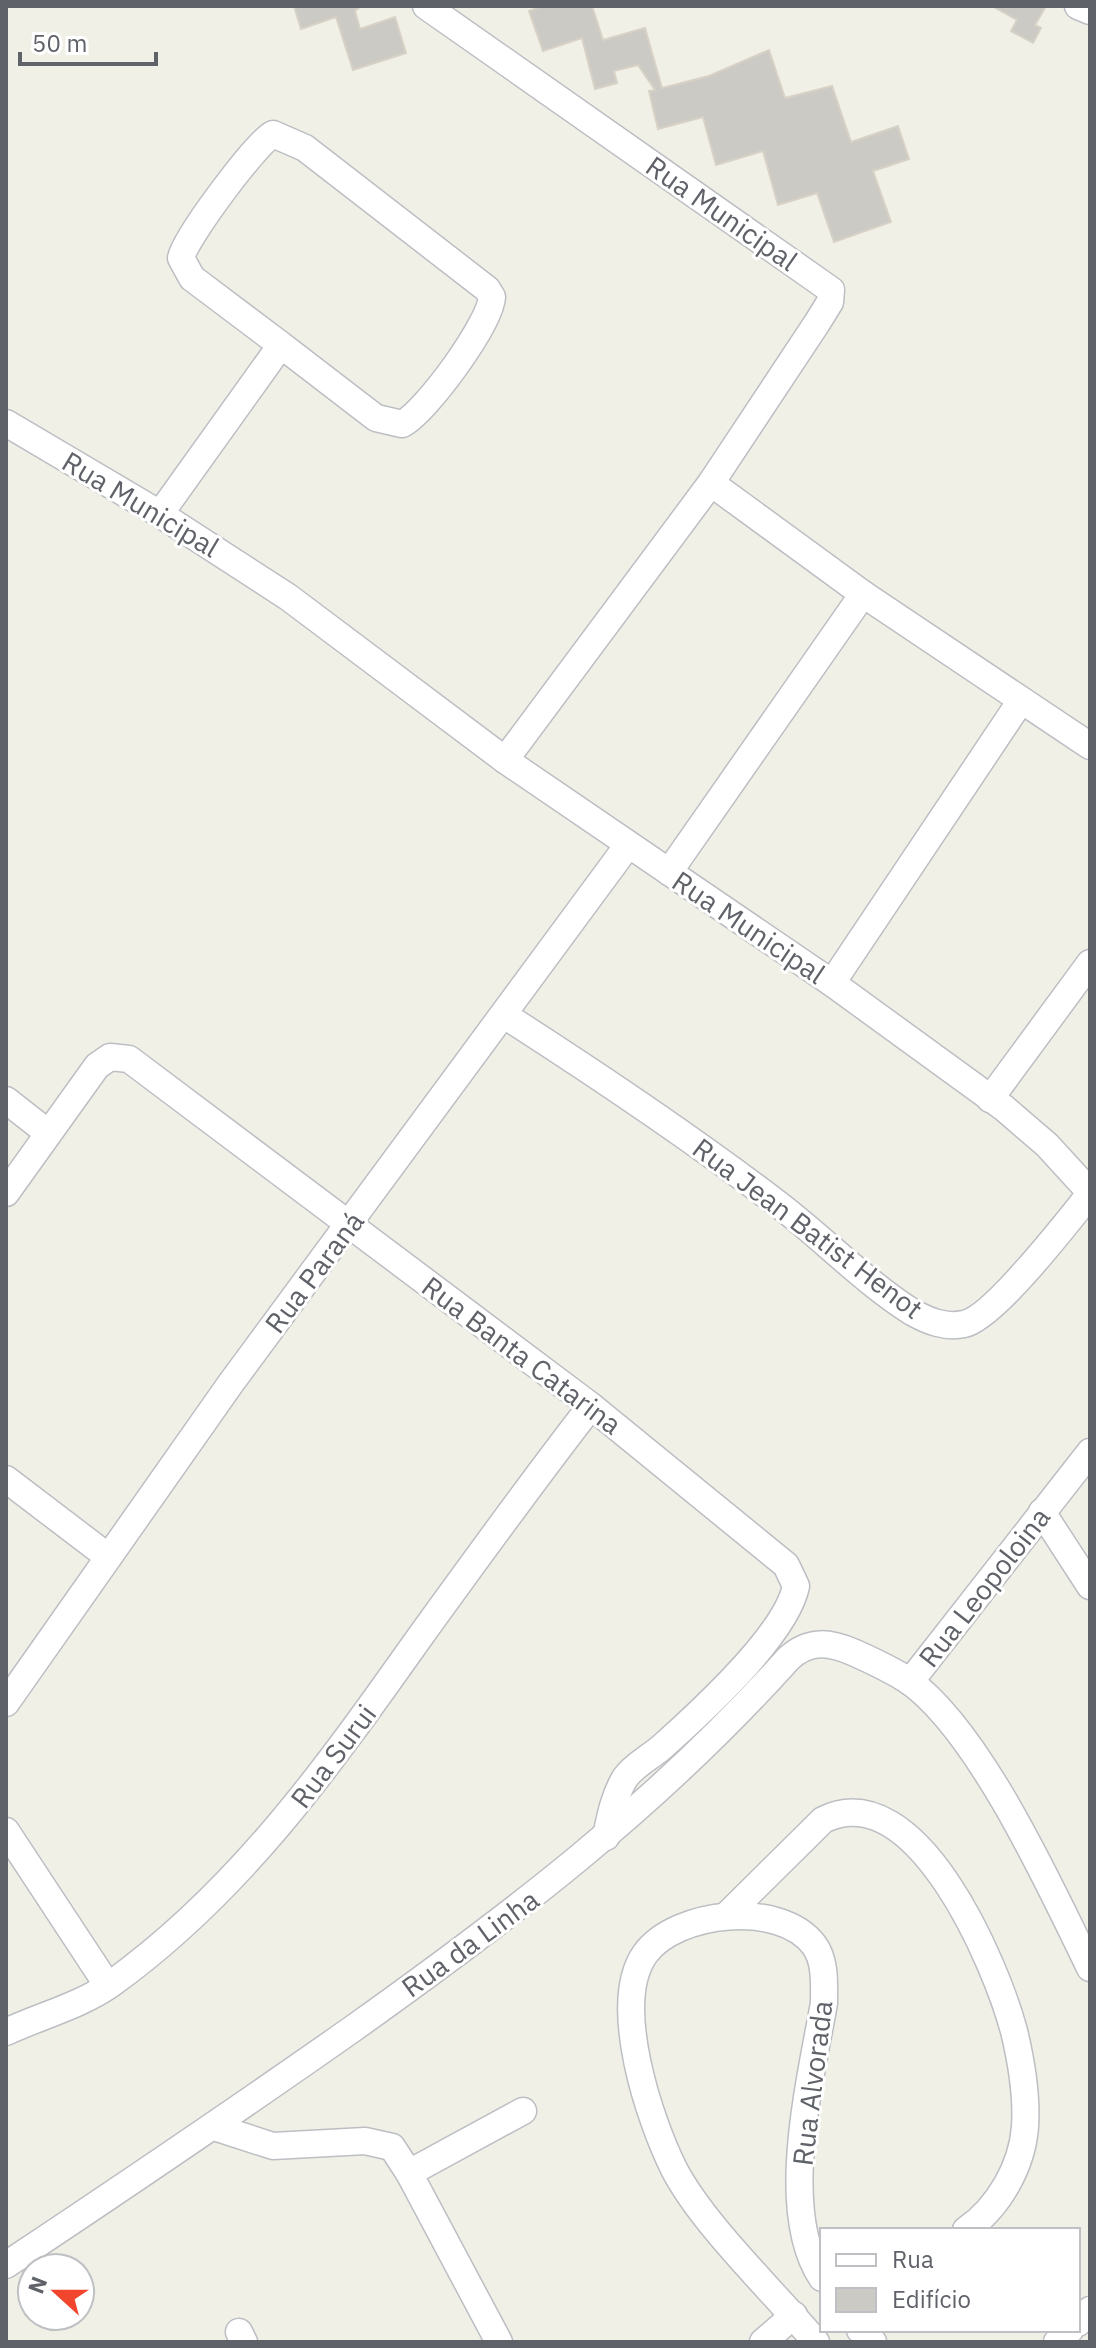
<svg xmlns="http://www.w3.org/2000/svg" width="1096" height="2348" viewBox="0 0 1096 2348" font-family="'IBM Plex Sans',sans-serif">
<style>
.building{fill:#cccac4;stroke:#d7d2c5;stroke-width:2}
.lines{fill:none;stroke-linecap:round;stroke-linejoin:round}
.minor-casing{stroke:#bcbec3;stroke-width:29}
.minor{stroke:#fff;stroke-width:26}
.labels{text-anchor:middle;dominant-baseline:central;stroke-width:6;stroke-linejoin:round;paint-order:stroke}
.street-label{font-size:28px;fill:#5f6268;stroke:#fff}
</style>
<rect width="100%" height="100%" fill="#f1f0e7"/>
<g class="building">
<polygon points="294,6 361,6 355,11 360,29 395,17 406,53 353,70 336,17 301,29"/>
<polygon points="543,6 592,6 603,40 645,28 662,88 709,76 769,50 785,98 832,86 851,142 898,126 909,159 873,171 891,222 834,242 817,193 778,205 763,151 716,165 703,117 658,129 649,91 655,90 638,65 614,71 617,83 595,89 582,38 543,51 529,11"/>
<polygon points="992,6 1046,6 1035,25 1041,28 1033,43 1011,31 1017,20"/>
</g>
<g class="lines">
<defs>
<g id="minor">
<polyline points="426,6 831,290 830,302 817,323 711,483 505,760"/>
<polyline points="1078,6 1090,11"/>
<polyline points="6,423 160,514 288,597 505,760 832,983 1004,1108 1047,1145 1090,1192"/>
<polyline points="711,483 863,594 1090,746"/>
<path d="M160,514L281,345L376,418L402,424C426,412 490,324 492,297L487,289L305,148L273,134C256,143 185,238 181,258L192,278L281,345"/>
<polyline points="669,872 863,594"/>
<polyline points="832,983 1020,702"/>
<path d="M504,1015C596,1074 687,1135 774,1201C821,1236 863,1281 912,1312C928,1321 945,1328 964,1324C994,1318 1068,1221 1090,1194"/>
<polyline points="990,1099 1090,963"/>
<polyline points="6,1100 48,1133"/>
<path d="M6,1193L97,1066L110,1057L129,1059L591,1406L786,1565L796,1586C786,1635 701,1712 663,1746C651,1757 634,1765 625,1778C614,1796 610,1817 606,1837"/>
<polyline points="6,1479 107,1556"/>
<polyline points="1042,1512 1090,1586"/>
<polyline points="910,1682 1090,1452"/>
<polyline points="6,1703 231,1383 628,845"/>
<polyline points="6,1831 108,1986"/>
<path d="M726,1916L823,1820C916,1773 996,1964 1014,2031C1021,2060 1027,2097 1025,2127C1022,2167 998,2208 966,2230"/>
<path d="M6,2032C40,2016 80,2006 111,1984C239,1892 327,1768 417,1641C474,1562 531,1483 591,1406"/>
<polyline points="214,2127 273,2146 365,2141 392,2147 409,2173 499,2342"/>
<polyline points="409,2173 523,2111"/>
<path d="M6,2265C122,2188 237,2110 351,2030C511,1916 656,1806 788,1659C809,1639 830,1642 855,1653C873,1661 892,1670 909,1681C980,1732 1051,1888 1090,1968"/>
<polyline points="1078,2323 1090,2310"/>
<polyline points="860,2330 873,2342"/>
<polyline points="239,2332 244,2342"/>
<polyline points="763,2342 794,2315"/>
<path d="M816,2342C774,2292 703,2225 674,2169C650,2121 610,2004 645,1954C676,1911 780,1900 814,1945C826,1961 824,1985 824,2003C811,2078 777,2211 822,2278"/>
<polyline points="1057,2342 1070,2330"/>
</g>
</defs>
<use href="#minor" class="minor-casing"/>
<use href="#minor" class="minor"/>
</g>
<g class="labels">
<g class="street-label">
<text transform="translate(722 213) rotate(35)">Rua Municipal</text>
<text transform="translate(141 504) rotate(31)">Rua Municipal</text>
<text transform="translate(749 927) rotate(34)">Rua Municipal</text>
<text transform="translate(808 1228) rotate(37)">Rua Jean Batist Henot</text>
<text transform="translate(314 1272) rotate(-53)">Rua Paraná</text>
<text transform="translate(522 1355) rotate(37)">Rua Banta Catarina</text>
<text transform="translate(984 1587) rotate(-52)">Rua Leopoloina</text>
<text transform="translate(333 1756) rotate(-53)">Rua Surui</text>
<text transform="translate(470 1943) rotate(-36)">Rua da Linha</text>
<text transform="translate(812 2083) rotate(-83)">Rua Alvorada</text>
</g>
</g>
<rect width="1096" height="2348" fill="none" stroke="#5f6268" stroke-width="16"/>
<rect x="820" y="2228" width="260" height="104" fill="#ffffff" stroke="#bfc0c3" stroke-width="2"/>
<rect x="836" y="2254" width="40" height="12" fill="#ffffff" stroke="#bfc0c3" stroke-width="2"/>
<text x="892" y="2268" font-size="24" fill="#5f6268">Rua</text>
<rect x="836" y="2288" width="40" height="24" fill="#cccac4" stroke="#bfc0c3" stroke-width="2"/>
<text x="892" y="2308" font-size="24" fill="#5f6268">Edifício</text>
<g transform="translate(56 2292) rotate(291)"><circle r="38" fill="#ffffff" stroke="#bfc0c3" stroke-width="2"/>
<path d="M0-6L14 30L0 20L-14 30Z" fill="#f1452e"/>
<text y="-12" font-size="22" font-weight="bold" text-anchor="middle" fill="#5f6268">N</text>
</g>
<path d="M20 52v12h136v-12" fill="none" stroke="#5f6268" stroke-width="4"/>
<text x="32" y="52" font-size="24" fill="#5f6268" stroke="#ffffff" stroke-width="6" paint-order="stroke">50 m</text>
</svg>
